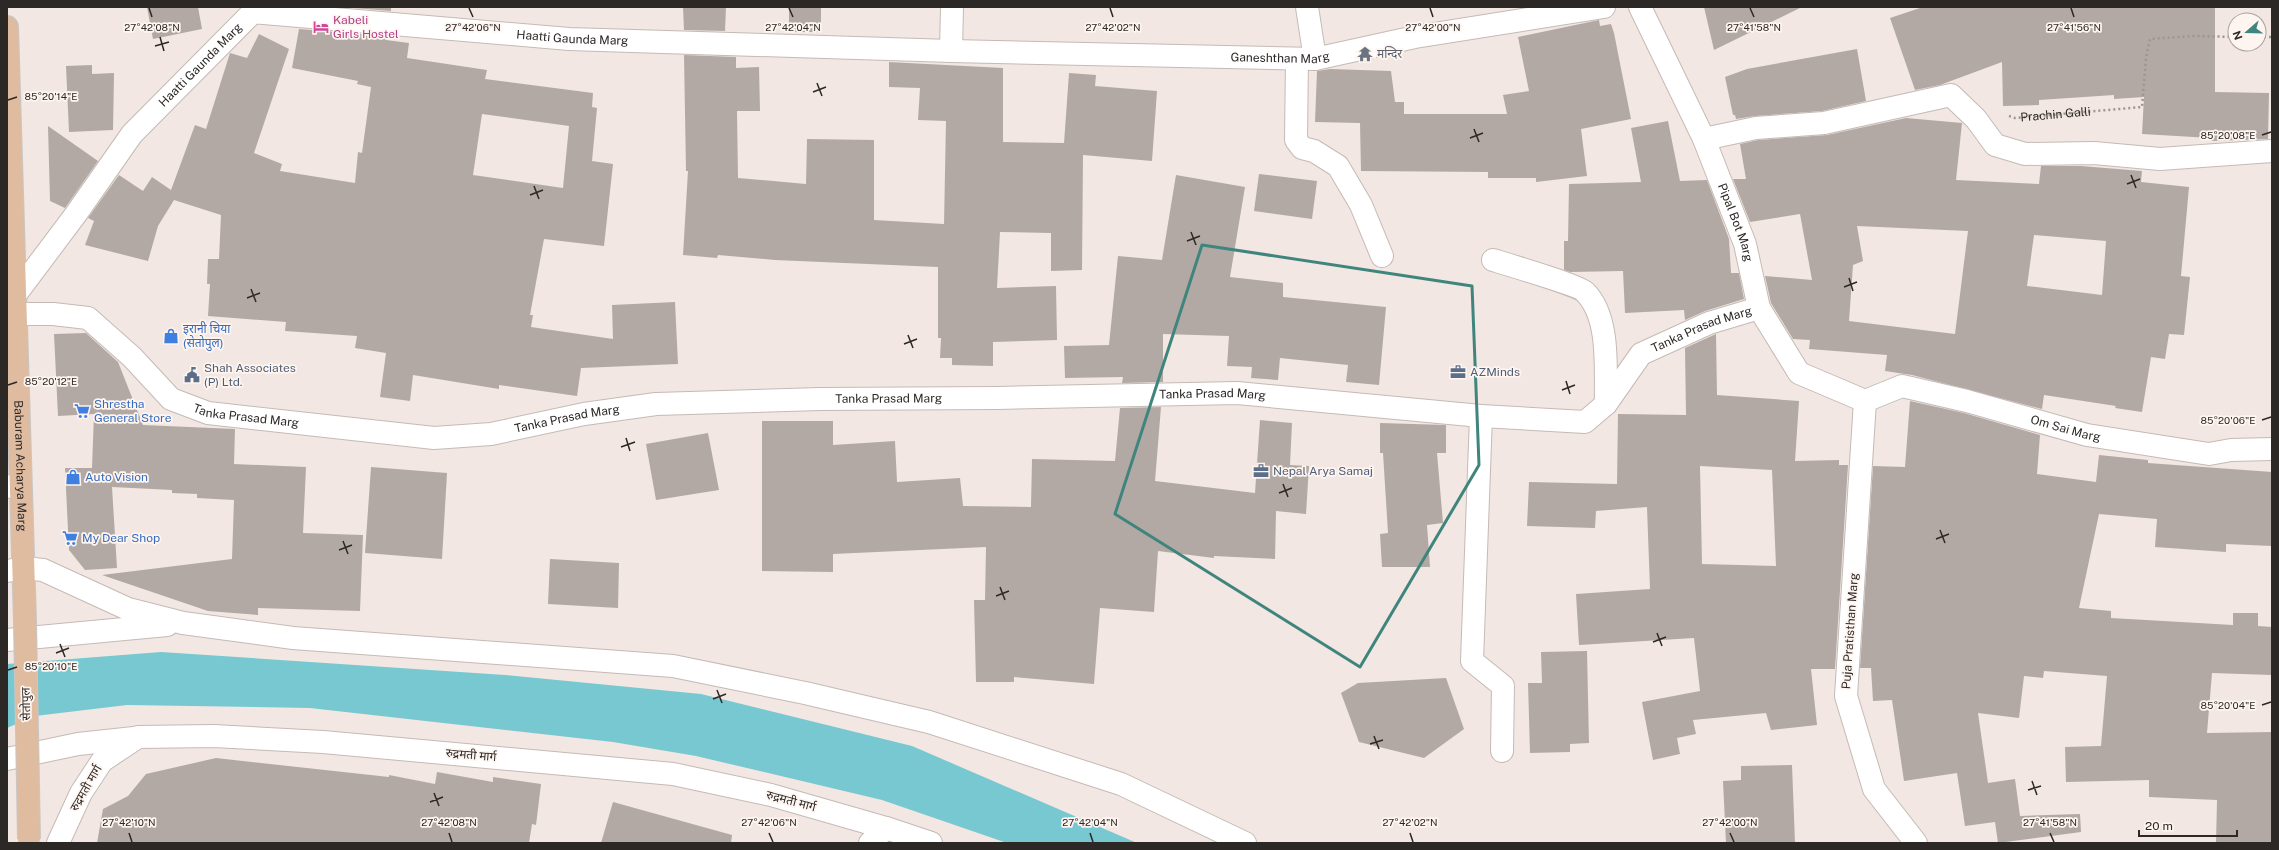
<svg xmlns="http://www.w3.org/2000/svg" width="2279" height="850" viewBox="0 0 2279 850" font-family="'Public Sans','Noto Sans Devanagari',sans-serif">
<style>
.water{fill:#77c8d0}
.building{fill:#b3a9a4;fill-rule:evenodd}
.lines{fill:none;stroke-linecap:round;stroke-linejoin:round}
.minor-casing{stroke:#c5bab5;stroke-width:24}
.major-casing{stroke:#c8c7c7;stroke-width:24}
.path{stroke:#9d9591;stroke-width:2.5;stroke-dasharray:2 3;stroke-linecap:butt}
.minor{stroke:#fff;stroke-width:22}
.major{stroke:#dfbba0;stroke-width:22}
.major-bridge-casing{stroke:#c8c7c7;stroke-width:24;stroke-linecap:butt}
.major-bridge{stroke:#dfbba0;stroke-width:22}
.marked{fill:none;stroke:#3f857d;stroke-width:3;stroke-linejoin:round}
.ticks{fill:none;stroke:#2c2826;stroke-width:1.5}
.labels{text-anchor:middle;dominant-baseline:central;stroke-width:3.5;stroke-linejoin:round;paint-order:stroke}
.hotel-label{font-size:12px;fill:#b23c85;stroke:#fef5f0;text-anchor:start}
.street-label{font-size:12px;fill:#2c2826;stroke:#fef5f0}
.worship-label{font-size:12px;fill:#5b616d;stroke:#fef5f0;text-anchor:start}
.shop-label{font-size:12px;fill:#366cbe;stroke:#fef5f0;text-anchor:start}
.service-label{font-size:12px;fill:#4e5e75;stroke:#fef5f0;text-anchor:start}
.ticks-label{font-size:10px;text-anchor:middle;fill:#2c2826;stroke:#fef5f0;stroke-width:3.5;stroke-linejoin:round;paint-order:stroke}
</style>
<rect width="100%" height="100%" fill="#f2e7e2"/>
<polygon class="water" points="161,652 505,675 701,694 912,746 1137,843 1007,843 882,800 696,756 613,742 310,708 127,705 35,716 7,728 7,664"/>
<g class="building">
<polygon points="147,7 198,7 202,29 153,39"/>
<polygon points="341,7 391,7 391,11"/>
<polygon points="683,7 726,7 725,31 684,30"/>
<rect x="789" y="7" width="32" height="25"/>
<polygon points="1704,7 1802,7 1714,50"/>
<polygon points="1923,7 2215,7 2215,92 2269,93 2268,139 2211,141 2211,138 2142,134 2144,97 2114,99 2114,95 2039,100 2039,105 2003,106 2002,62 1940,85 1915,90 1890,18"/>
<polygon points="1599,20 1600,26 1611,24 1614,33 1631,119 1581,129 1587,176 1536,182 1536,178 1488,178 1488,172 1361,171 1360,123 1315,122 1317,71 1330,69 1391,71 1395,102 1404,102 1404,114 1507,114 1503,95 1529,91 1518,37"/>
<path d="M299,29L386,36V40L409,43L407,58L487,70L485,79L593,93L592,107L597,108L592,161L613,164L604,246L544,239L530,315H533L531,327L613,339L612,305L675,302L678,364L581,368L577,396L499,385V389L413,375L410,401L380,397L386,353L355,348L357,336L285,331L286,322L208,316L210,284H207L208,259H219L221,215L174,200L158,226L148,261L85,245L94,221L88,218L119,175L143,191L152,177L171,190L195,125L206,129L230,53L247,58L259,34L289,49L254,153L282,164L280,171L355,183L358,152L362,153L371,87L357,84L358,81L292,68ZM482,114L569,126L563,188L473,175Z"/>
<polygon points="1857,49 1866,101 1822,111 1755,116 1736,119 1735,115 1733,115 1725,77 1747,69"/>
<polygon points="684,55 736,57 736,68 759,67 760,111 737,111 738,178 806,184 807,139 874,140 874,220 944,224 946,121 918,120 920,88 889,87 889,62 1003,68 1003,142 1064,143 1069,73 1096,75 1095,86 1157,91 1152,161 1083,155 1082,270 1051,271 1051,233 1000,232 997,288 1056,286 1057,340 993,342 993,366 952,365 952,358 940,358 941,338 938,338 938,267 775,260 718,255 717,258 683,255 688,171 686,171"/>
<polygon points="92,65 92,74 114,73 113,130 69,132 66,66"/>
<path d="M1906,118L1962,123L1956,180L2039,184L2041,166H2081L2142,171L2141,182L2189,187L2181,276L2190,277L2184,335L2169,334L2165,359L2151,357L2142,412L2115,408L2116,406L2044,395L2042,409L1912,375L1885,371L1887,355L1809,349L1810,340L1793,339L1771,303L1765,276L1812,280L1800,214L1750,222L1733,179H1746L1740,144L1758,140L1827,135ZM1857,226L1968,231L1955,334L1849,321L1853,265L1863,261ZM2034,235L2106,241L2102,295L2027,286Z"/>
<polygon points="1668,121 1680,181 1707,180 1729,239 1731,273 1739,273 1744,299 1705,311 1685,320 1684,310 1625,313 1623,271 1570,272 1564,270 1564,241 1568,241 1569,184 1641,182 1631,128"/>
<polygon points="48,126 98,161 65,208 50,201"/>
<polygon points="1259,174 1317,181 1312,219 1254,211"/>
<polygon points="1176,175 1245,187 1230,277 1283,283 1283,297 1386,307 1379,385 1346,382 1348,365 1280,358 1278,380 1251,378 1252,367 1227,366 1229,336 1163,334 1163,382 1122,383 1123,377 1065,378 1064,346 1109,345 1118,256 1162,260"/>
<polygon points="86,333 118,362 143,425 235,429 234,464 306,467 303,533 363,535 360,611 258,608 258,615 208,611 102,575 232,559 234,500 197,498 197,494 172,493 172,490 112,487 117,568 85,570 69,550 65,468 92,468 94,414 58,416 54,334"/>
<path d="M1716,334L1717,395L1799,401L1795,461L1839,460V465H1848L1835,669H1811L1817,725L1771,730L1766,713L1693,720L1696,734L1677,738L1680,754L1653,760L1642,702L1700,691L1694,638L1579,645L1576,594L1650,589L1647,507L1596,511L1595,528L1527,526L1529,482L1617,484L1618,414L1686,415L1685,348ZM1700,466L1772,470L1776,566L1702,564Z"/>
<polygon points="1910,401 1964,413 2040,435 2037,474 2096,482 2099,455 2148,460 2148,463 2272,472 2272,546 2226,544 2226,552 2155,547 2157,519 2099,514 2079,608 2111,611 2111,618 2233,625 2233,613 2258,613 2258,626 2272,627 2272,675 2212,673 2207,733 2272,732 2272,843 2216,843 2217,800 2149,797 2149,780 2066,782 2065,747 2101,746 2107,676 2044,671 2043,678 2024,676 2019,718 1978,713 1988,783 2015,779 2020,816 2080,814 2081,832 1998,843 1995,822 1965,826 1957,773 1904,781 1892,700 1873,701 1871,668 1860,668 1873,466 1905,467"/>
<polygon points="1161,407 1155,481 1255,493 1260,420 1292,423 1290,465 1309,466 1306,514 1276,511 1275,559 1214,556 1214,558 1158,551 1154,612 1100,608 1094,684 1014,677 1014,682 976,682 974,600 985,600 986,547 833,554 833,572 762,571 762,421 833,421 833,445 895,441 897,482 960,478 963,506 1031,507 1032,459 1115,461 1120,408"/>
<polygon points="1380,423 1446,425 1446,453 1437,453 1443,523 1427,525 1430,567 1382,567 1380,534 1388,533 1383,453 1380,453"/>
<polygon points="708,433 719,490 656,500 646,444"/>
<polygon points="371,467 447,473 442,559 365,553"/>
<polygon points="550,559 619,563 618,608 548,604"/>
<polygon points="1587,651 1589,743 1570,744 1570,752 1530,753 1528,683 1542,683 1541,652"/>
<polygon points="1446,678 1464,729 1424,758 1359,742 1341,693 1358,683"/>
<polygon points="216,758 389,777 389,775 435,784 437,772 493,782 493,777 541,784 536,825 532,824 529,843 97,843 103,809 128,796 146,774"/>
<polygon points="1792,765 1795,843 1726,843 1723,781 1741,780 1741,766"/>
<polygon points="613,802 732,835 731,843 601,843"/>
</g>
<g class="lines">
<defs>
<g id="minor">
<polyline points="1307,7 1315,59"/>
<path id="s2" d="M1640,7L1704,139L1745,244L1759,308L1799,373L1865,401"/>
<polyline points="951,51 952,7"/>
<polyline points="1297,59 1296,140 1302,148 1314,151 1338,166 1361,205 1382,256"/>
<polyline points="1704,139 1756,128 1824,123 1951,95 1976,119 1995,145 2025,154 2094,153 2160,159 2272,151"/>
<path d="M1493,260C1506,264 1580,286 1585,292C1611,318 1605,371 1606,404"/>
<path id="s3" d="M16,294L76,214L132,134L253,12L569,39L951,51L1315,59L1415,37L1604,7"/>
<path id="s4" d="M16,314H53L88,318L132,357L171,399L208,413L434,438L491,434L584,414L656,404L820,399L997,398L1237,393L1481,416L1585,422L1606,404L1641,354L1709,323L1759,308"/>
<polyline points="1865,401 1846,696 1874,789 1916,843"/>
<path id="s5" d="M1865,401L1902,386L1967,401L2087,435L2209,454L2231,450L2272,449"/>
<polyline points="1481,416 1472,661 1503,686 1502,751"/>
<polyline points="7,487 20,484"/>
<polyline points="7,571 24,568 43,570 128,609 183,623 293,638 673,666 805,693 929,722 1121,784 1245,843"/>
<polyline points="7,640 167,625"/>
<polyline points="7,759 78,744 134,738"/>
<polyline points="58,843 81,793 102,761 138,737 214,736 323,742 673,774 771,795 886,828 931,843"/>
<polyline points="870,843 886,828"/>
</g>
<g id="major">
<path id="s6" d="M7,27L25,622"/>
</g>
</defs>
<use href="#minor" class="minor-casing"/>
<use href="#major" class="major-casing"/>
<g class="path">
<polyline points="2259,37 2272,37"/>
<path id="s1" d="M2009,116L2015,118L2142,107L2146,58L2150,39L2195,36L2235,37"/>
</g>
<use href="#minor" class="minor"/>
<use href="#major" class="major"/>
<defs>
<polyline id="major-bridge" points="25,622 29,839"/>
</defs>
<use href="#major-bridge" class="major-bridge-casing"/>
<use href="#major-bridge" class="major-bridge"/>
</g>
<path class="marked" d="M1202,245L1472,286L1479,465L1360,667L1115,514Z"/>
<path class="ticks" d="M149,8L152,17M469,8L473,17M789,8L793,17M1110,8L1113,17M1430,8L1433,17M1750,8L1754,17M2071,8L2074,17M160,37L164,51M155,46L169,42M817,83L822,96M813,92L826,87M8,100L17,97M1474,129L1479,142M2262,135L2271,132M1470,138L1483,133M2131,175L2136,188M2127,184L2140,179M534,186L539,199M530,195L543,190M1191,232L1196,245M1187,241L1200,236M1849,278L1853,291M1844,287L1857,282M251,289L256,302M247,298L260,293M908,335L913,348M904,344L917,339M1566,381L1570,394M8,385L17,382M1562,390L1575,385M2262,420L2271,417M626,438L630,451M621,447L635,442M1283,484L1288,497M1279,493L1292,488M1940,530L1945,543M1936,539L1949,534M343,541L348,554M339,550L352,545M1000,587L1005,600M996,596L1009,591M1657,633L1662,646M1653,642L1666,637M60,644L65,657M56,653L69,648M8,670L17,667M717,690L722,703M713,699L726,694M2262,705L2271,702M1374,736L1379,749M1370,744L1383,740M2032,781L2037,795M2028,790L2041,786M434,793L439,806M430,802L443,797M129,833L132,842M449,833L452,842M769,833L773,842M1090,833L1093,842M1410,833L1413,842M1730,833L1734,842M2050,833L2054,842"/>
<defs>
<symbol id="hotel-bare" viewBox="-9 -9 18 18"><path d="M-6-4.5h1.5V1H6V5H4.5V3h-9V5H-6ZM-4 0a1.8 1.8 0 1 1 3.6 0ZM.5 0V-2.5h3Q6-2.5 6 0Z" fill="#d1479c" stroke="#fef5f0" stroke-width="2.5" paint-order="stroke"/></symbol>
<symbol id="temple-bare" viewBox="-9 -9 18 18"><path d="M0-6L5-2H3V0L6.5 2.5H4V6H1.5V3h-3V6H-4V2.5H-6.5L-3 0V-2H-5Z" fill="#6b7280" stroke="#fef5f0" stroke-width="2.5" paint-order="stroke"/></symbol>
<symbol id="shop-bare" viewBox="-9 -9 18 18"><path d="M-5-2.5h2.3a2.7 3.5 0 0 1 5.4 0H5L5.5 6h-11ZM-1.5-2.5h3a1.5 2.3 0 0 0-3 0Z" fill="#3f7fe0" stroke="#fef5f0" stroke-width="2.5" paint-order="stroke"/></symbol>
<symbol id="office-bare" viewBox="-9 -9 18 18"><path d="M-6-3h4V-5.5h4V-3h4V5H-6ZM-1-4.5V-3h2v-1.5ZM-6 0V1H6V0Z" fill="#5c6f8a" stroke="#fef5f0" stroke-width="2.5" paint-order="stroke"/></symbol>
<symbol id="civic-bare" viewBox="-9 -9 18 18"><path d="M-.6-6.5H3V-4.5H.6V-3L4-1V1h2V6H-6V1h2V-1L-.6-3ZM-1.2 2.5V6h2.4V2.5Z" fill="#5c6f8a" stroke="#fef5f0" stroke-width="2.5" paint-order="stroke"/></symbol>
<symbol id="supermarket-bare" viewBox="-9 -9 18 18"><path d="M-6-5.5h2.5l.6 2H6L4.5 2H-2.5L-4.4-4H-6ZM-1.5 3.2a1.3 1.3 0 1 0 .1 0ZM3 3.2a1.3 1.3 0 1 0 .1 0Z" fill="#3f7fe0" stroke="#fef5f0" stroke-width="2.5" paint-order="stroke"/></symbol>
</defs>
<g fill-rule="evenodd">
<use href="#hotel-bare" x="310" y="16" width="22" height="22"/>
<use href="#temple-bare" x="1354" y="43" width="22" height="22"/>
<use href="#shop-bare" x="160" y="325" width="22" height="22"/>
<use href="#office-bare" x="1447" y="361" width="22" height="22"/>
<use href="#civic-bare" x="181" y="364" width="22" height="22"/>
<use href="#supermarket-bare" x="71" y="400" width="22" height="22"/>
<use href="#office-bare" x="1250" y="460" width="22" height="22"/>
<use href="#shop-bare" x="62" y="466" width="22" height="22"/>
<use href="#supermarket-bare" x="59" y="527" width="22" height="22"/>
</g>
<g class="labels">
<g class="hotel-label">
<text x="333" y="20">Kabeli<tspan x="333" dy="14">Girls Hostel</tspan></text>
</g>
<g class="street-label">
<text stroke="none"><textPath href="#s3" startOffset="690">Haatti Gaunda Marg</textPath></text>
<text stroke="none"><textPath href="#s3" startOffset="1398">Ganeshthan Marg</textPath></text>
<text stroke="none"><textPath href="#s3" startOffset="295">Haatti Gaunda Marg</textPath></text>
<text stroke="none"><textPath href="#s1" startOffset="47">Prachin Galli</textPath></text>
<text stroke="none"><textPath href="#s2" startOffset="236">Pipal Bot Marg</textPath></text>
<text stroke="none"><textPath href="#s4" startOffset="1765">Tanka Prasad Marg</textPath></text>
<text stroke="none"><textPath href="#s4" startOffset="1237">Tanka Prasad Marg</textPath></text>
<text stroke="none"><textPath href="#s4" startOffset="913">Tanka Prasad Marg</textPath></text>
<text stroke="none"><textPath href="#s4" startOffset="266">Tanka Prasad Marg</textPath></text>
<text stroke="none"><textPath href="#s4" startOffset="590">Tanka Prasad Marg</textPath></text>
<text stroke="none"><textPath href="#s5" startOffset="209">Om Sai Marg</textPath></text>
<text stroke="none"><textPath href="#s6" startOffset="439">Baburam Acharya Marg</textPath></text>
<text transform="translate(1850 631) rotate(-86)">Puja Pratisthan Marg</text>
<text transform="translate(26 704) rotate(-91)">सेतोपुल</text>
<text transform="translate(471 755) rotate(5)">रुद्रमती मार्ग</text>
<text transform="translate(86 788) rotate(-60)">रुद्रमती मार्ग</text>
<text transform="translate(791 801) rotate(15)">रुद्रमती मार्ग</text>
</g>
<g class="worship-label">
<text x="1377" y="54">मन्दिर</text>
</g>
<g class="shop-label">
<text x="183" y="329">इरानी चिया<tspan x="183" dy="14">(सेतोपुल)</tspan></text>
<text x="94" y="404">Shrestha<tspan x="94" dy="14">General Store</tspan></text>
<text x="85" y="477">Auto Vision</text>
<text x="82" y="538">My Dear Shop</text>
</g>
<g class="service-label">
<text x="204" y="368">Shah Associates<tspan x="204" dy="14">(P) Ltd.</tspan></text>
<text x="1470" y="372">AZMinds</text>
<text x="1273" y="471">Nepal Arya Samaj</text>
</g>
</g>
<g class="ticks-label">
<text x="152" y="31">27°42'08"N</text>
<text x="473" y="31">27°42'06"N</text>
<text x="793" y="31">27°42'04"N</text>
<text x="1113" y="31">27°42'02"N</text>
<text x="1433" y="31">27°42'00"N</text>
<text x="1754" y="31">27°41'58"N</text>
<text x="2074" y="31">27°41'56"N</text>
<text x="51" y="100">85°20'14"E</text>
<text x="2228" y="139">85°20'08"E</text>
<text x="51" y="385">85°20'12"E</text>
<text x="2228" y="424">85°20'06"E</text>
<text x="51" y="670">85°20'10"E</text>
<text x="2228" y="709">85°20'04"E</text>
<text x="129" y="826">27°42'10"N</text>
<text x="449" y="826">27°42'08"N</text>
<text x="769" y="826">27°42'06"N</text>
<text x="1090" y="826">27°42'04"N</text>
<text x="1410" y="826">27°42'02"N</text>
<text x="1730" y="826">27°42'00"N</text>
<text x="2050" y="826">27°41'58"N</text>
</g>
<rect width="2279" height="850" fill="none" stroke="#2c2826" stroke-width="16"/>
<g transform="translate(2247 32) rotate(250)"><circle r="19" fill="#fef5f0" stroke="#aaa39f"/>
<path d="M0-3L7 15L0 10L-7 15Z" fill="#3f857d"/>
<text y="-6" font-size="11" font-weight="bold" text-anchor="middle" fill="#2c2826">N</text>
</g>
<path d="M2139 830v6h98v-6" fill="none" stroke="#2c2826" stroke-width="2"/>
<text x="2145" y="830" font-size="12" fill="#2c2826" stroke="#fef5f0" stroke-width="3" paint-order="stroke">20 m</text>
</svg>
